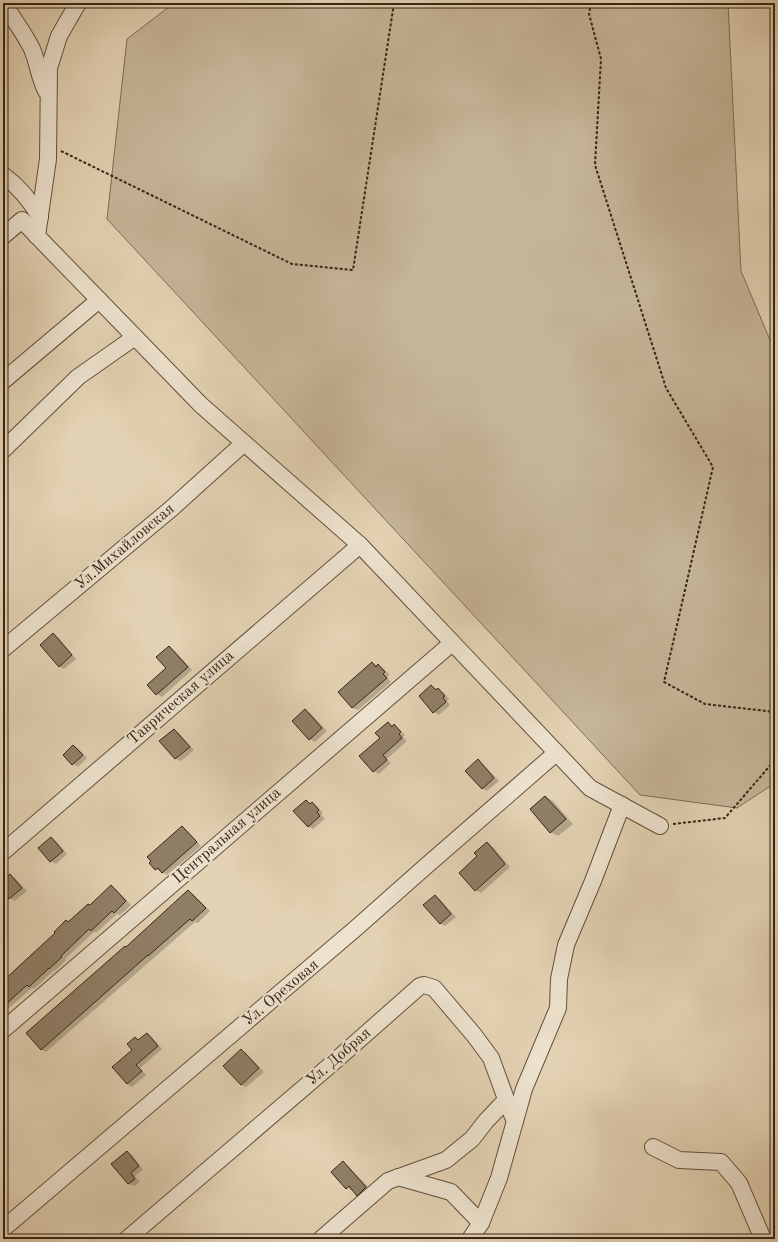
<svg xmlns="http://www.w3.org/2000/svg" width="778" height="1242" viewBox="0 0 778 1242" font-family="'Old Standard TT',serif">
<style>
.green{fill:#c6b598;stroke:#7e6d56}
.shadow{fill:#0003}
.building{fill:#907f67;stroke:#372515}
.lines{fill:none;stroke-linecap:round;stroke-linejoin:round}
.minor-casing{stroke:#62503c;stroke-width:18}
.path{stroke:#372515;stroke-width:2;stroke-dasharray:3 2;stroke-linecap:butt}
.minor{stroke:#ede2ce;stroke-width:16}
.labels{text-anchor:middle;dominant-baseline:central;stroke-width:4;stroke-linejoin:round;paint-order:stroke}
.street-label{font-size:16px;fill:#372515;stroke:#ede2ce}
</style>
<rect width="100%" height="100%" fill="#e3d2b3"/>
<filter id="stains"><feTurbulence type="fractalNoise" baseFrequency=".005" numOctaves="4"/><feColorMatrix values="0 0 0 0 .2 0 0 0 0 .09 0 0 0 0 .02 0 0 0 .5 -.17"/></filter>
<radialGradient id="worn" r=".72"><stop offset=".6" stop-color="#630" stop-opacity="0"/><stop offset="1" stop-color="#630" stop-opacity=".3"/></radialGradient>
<polygon class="green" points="174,3 728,3 741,271 775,352 775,783 737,808 640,795 107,219 127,39"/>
<g class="shadow">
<polygon points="53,634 58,637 76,659 64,669 59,666"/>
<polygon points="169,647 174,650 192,670 162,697 157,694 149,685 167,668"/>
<polygon points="372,663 384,669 390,675 387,677 391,682 358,710 353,708 339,692"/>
<polygon points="431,686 443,692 449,699 447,701 450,705 439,715 434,712"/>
<polygon points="305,710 310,713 327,731 315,742 310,739"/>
<polygon points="388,723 399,729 405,735 403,737 407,741 387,759 391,763 379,774 374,772 361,756 381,738"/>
<polygon points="174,730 179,733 194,750 181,761 176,759 161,741"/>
<polygon points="74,746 79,749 87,758 78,767 73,764"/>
<polygon points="478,761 483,764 499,781 487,791 482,788"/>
<polygon points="546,797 553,801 573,824 558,836 550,832"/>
<polygon points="306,801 317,806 323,813 321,815 325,819 313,829 308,826"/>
<polygon points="3,823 8,829 3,833"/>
<polygon points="182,828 187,831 201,846 167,875 162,872 161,872 156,869 150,863"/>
<polygon points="51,838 56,841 67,854 56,864 51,861"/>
<polygon points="487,844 492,846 510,867 481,893 476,890 460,873 478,856"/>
<polygon points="10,875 15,878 27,891 15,901 10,898 3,890 3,881"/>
<polygon points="111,887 116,889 131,905 120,915 117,914 96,933 94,932 65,959 66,960 55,971 54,970 34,989 32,988 3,1013 3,979 5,980"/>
<polygon points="188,891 193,894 210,911 198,923 195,922 46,1052 41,1049 126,948"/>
<polygon points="435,896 440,899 456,917 445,926 440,923"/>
<polygon points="147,1034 152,1037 162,1049 140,1068 146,1075 132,1087 127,1084 135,1038 140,1041"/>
<polygon points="242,1050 246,1053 264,1072 246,1087 241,1085"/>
<polygon points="127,1152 132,1155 143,1170 135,1176 140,1182 134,1186 129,1184 113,1164"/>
<polygon points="343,1163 348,1166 371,1190 362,1198 357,1195 353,1190 352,1191 347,1188 333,1172"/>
</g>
<g class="building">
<polygon points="53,633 72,655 59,667 40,645"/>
<polygon points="169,646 188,667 156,695 147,685 166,668 156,657"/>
<polygon points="372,662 376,667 378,664 385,672 383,674 387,678 352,708 338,692"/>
<polygon points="431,685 436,690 438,688 445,696 443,697 446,702 433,713 419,696"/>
<polygon points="305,709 322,728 309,740 292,721"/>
<polygon points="388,722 392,727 394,724 401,732 399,734 402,738 383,755 387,760 373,772 359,756 380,738 375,733"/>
<polygon points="174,729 190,747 175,759 159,741"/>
<polygon points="73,745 83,755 72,765 63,755"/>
<polygon points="478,759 494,778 482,789 465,771"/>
<polygon points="545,796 566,819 550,833 530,809"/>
<polygon points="306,800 310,804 312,802 319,810 317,812 320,816 308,827 293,811"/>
<polygon points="182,826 197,842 162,873 158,868 155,870 149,863 151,861 147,857"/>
<polygon points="51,837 63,851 50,862 38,848"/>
<polygon points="487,842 505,864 475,891 459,873 477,856 474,853"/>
<polygon points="10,874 22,888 9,899 3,891 3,880"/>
<polygon points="111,885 126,901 114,913 112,911 91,931 89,929 61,956 62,957 49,969 49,968 29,987 27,985 3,1007 3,981 55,933 54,932 66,920 68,922 88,904 90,905"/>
<polygon points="188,890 206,908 192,921 190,919 148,956 148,955 41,1050 26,1033 125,946 126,947"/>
<polygon points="435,895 451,914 440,924 423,905"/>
<polygon points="147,1033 158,1046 136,1065 142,1071 127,1084 112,1067 132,1050 127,1044 135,1037 138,1040"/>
<polygon points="241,1049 259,1068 241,1085 223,1066"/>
<polygon points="127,1151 139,1166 131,1173 135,1179 128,1184 111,1164"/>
<polygon points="343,1161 366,1187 357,1196 349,1186 346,1189 331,1172"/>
</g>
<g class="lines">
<defs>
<g id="minor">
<polyline points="78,3 59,36 49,68 48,159 37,236 201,405 360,545 590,788 660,826"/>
<path d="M7,9C16,22 25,35 32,49C38,63 39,78 46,91"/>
<path d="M3,175C18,186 30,200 40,217"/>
<polyline points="3,236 22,220 37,236"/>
<polyline points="3,381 99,300"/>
<polyline points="3,450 78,377 135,337"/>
<polyline points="3,649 172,508 244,443"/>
<polyline points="3,852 360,545"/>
<polyline points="3,1030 452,643"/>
<polyline points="653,1147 679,1160 721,1162 739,1183 763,1239"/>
<polyline points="398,1177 451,1192 481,1223"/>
<polyline points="3,1229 355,929 425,867 556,753"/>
<polyline points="127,1239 335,1061 420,986 424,985 434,988 474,1035 491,1058 510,1110 515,1121"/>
<polyline points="321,1239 388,1181 446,1160 472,1139 486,1121 506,1100"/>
<polyline points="470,1239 481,1223 499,1178 524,1089 558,1008 559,979 566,945 593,881 622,805"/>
</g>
</defs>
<use href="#minor" class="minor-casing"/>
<g class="path">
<polyline points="591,3 589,14 601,59 595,165 666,388 713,467 664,682 705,704 775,712"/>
<polyline points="61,151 292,264 353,270 394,3"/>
<polyline points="673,824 725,818 774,761 775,746"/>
</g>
<use href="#minor" class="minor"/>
</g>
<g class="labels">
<g class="street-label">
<text transform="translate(125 547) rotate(-40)">Ул.Михайловская</text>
<text transform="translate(181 698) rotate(-41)">Таврическая улица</text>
<text transform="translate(227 836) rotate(-41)">Центральная улица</text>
<text transform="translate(281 993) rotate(-40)">Ул. Ореховая</text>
<text transform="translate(339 1057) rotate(-41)">Ул. Добрая</text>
</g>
</g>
<rect width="778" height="1242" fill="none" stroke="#e3d2b3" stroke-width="16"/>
<rect x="4" y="4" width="770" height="1234" fill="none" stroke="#372515" stroke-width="2"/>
<rect x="8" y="8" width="762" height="1226" fill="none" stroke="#372515"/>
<rect width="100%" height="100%" filter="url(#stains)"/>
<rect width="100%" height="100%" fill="url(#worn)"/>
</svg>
